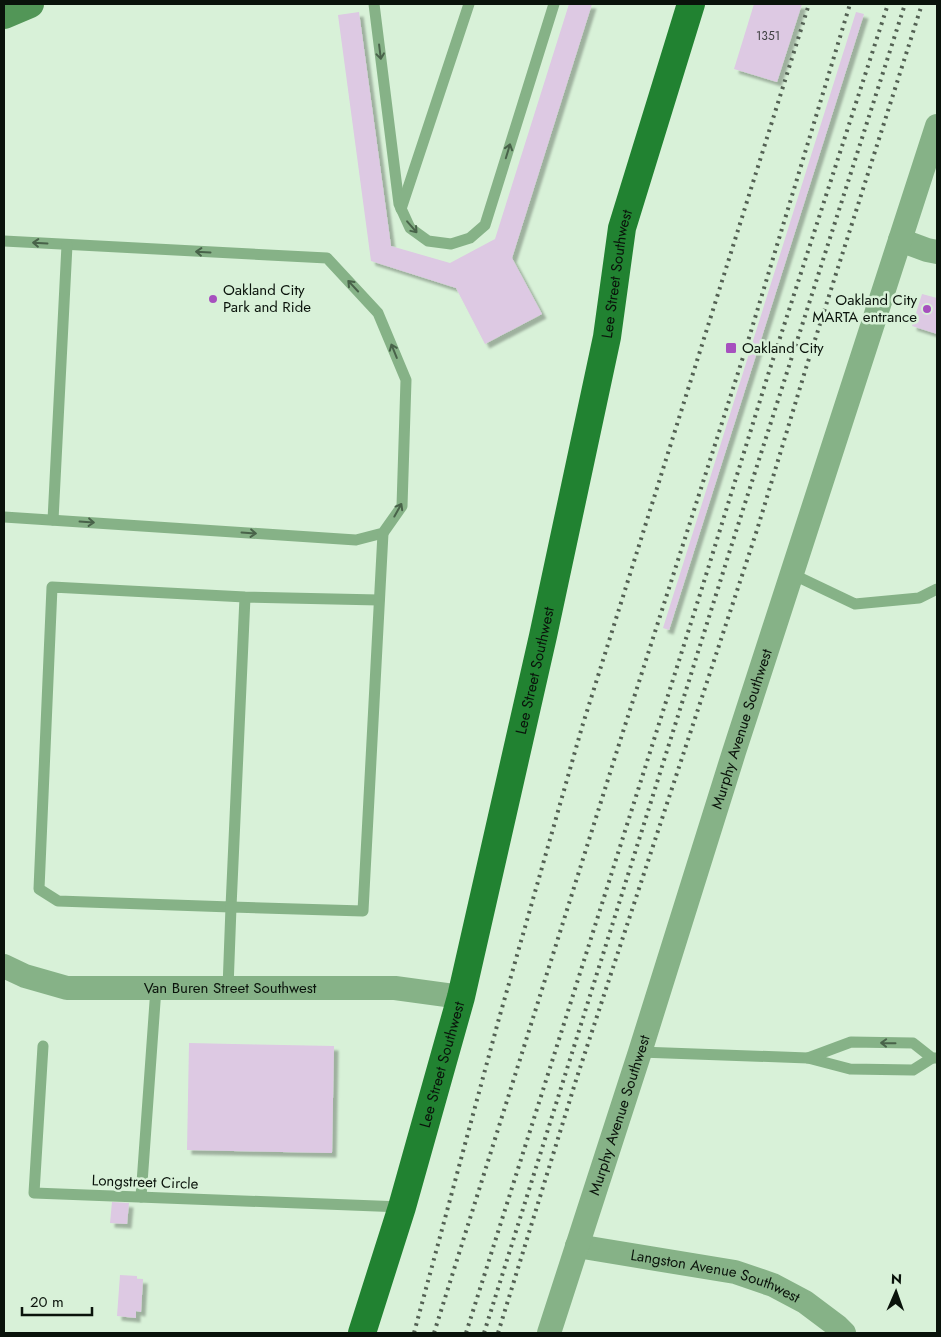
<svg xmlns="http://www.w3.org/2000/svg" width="941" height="1337" viewBox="0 0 941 1337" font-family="Jost,sans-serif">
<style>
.building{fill:#ddc9e3;filter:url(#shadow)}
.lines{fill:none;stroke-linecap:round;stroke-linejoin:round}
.service{stroke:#86b287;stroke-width:11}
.minor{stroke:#86b287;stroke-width:24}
.secondary{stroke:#529657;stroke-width:28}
.primary{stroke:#218231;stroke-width:28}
.rail{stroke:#536153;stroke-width:4;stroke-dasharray:2.5 5;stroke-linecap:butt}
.oneway{stroke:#486249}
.poi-dot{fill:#a650be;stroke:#d8f1d8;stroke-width:2}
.labels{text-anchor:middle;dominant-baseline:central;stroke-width:5;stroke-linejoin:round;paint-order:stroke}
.number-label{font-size:12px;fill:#3f4041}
.street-label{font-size:15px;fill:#0a130b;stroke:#d8f1d8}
.poi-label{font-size:15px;fill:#0a130b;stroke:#d8f1d8;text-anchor:start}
</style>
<defs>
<filter id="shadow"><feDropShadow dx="4.5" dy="4.5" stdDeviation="1" flood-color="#0004"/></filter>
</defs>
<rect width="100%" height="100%" fill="#d8f1d8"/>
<g class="building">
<polygon points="569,4 592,4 512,258 542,314 485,344 456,288 371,261 338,15 359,12 391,246 450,263 495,239"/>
<polygon points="754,4 802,4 777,82 734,69"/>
<polygon points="856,12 864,14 669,630 663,628"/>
<polygon points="922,294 937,298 937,334 912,326"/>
<polygon points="189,1043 334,1046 332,1153 187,1150"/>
<polygon points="112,1202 129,1203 127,1224 110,1223"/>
<polygon points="120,1275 137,1276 137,1279 143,1279 141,1312 136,1311 136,1318 117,1316"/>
</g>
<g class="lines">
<g class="service">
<polyline points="374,4 399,204 410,228 428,241 451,244 470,238 485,225 554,4"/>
<polyline points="401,209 469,4"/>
<polyline points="4,241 327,258 378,313 406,380 402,506 383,533 356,540 4,517"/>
<polyline points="53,520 67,245"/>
<polyline points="792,574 855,604 919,598 937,589"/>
<polyline points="245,597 231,907 58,901 39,889 52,587 245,597 379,600"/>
<polyline points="228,988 231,907 363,911 383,533"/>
<polyline points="43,1046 34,1193 402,1207"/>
<polyline points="640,1052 808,1058 850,1069 913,1070 932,1058"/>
<polyline points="808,1058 851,1042 913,1043 932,1058 937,1058"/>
<polyline points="141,1197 156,988"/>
</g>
<g class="minor">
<polyline points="900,240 927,250 937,252"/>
<path id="s1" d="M4,966L25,976L67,988H395L461,997"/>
<path id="s2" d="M577,1246L735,1272L773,1285L805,1302L837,1326L844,1333"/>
<path id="s3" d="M549,1333L640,1052L734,752L937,126"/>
</g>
<polyline class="secondary" points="4,15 30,4"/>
<path class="primary" id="s4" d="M362,1333L402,1207L461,997L543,636L607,337L622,228L691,4"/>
<g class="rail">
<polyline points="414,1333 498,1022 582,727 809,4"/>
<polyline points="434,1333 621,738 745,351 850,4"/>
<polyline points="466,1333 702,588 767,378 888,4"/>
<polyline points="484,1333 731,547 905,4"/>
<polyline points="498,1333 577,1077 757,530 806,368 922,4"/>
</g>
</g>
<defs><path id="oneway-shaft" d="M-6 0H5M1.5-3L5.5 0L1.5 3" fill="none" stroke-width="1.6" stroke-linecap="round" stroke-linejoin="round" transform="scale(1.25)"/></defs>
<g class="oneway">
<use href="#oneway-shaft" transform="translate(380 52) rotate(83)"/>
<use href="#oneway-shaft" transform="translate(508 151) rotate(-73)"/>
<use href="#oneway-shaft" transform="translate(412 227) rotate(49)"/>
<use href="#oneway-shaft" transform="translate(40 243) rotate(-177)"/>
<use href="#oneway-shaft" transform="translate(203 252) rotate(-177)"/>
<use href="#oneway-shaft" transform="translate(353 286) rotate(-133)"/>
<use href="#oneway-shaft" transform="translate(394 351) rotate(-112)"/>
<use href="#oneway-shaft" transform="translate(398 510) rotate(-61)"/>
<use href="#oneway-shaft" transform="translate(87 522) rotate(4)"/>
<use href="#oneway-shaft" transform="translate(249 533) rotate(4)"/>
<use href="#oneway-shaft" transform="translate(888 1043) rotate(-179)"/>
</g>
<g class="poi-dot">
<circle cx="213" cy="299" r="5"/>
<circle cx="927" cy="309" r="5"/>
<rect x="725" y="342" width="12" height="12" rx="2.5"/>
</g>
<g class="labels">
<g class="number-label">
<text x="768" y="36">1351</text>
</g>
<g class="street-label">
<text stroke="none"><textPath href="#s4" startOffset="1090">Lee Street Southwest</textPath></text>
<text stroke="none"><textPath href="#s4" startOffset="685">Lee Street Southwest</textPath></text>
<text stroke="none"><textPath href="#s3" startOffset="634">Murphy Avenue Southwest</textPath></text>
<text stroke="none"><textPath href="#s1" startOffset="230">Van Buren Street Southwest</textPath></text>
<text stroke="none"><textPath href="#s4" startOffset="280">Lee Street Southwest</textPath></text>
<text stroke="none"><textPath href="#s3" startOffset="229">Murphy Avenue Southwest</textPath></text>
<text transform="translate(145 1182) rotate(2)">Longstreet Circle</text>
<text stroke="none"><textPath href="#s2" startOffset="142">Langston Avenue Southwest</textPath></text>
</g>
<g class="poi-label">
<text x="223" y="290">Oakland City<tspan x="223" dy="17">Park and Ride</tspan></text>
<text x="917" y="300" text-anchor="end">Oakland City<tspan x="917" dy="17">MARTA entrance</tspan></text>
<text x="742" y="348">Oakland City</text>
</g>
</g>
<rect width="941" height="1337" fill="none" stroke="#0a130b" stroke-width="10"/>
<g transform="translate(896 1292) rotate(2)" stroke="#d8f1d8" stroke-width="4" paint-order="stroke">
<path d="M0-4L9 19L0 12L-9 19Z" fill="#0a130b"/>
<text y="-8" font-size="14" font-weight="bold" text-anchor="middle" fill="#0a130b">N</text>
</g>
<path d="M22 1307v8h70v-8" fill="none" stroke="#0a130b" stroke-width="2.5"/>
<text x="30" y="1307" font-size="15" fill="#0a130b" stroke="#d8f1d8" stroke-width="4" paint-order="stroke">20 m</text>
</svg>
